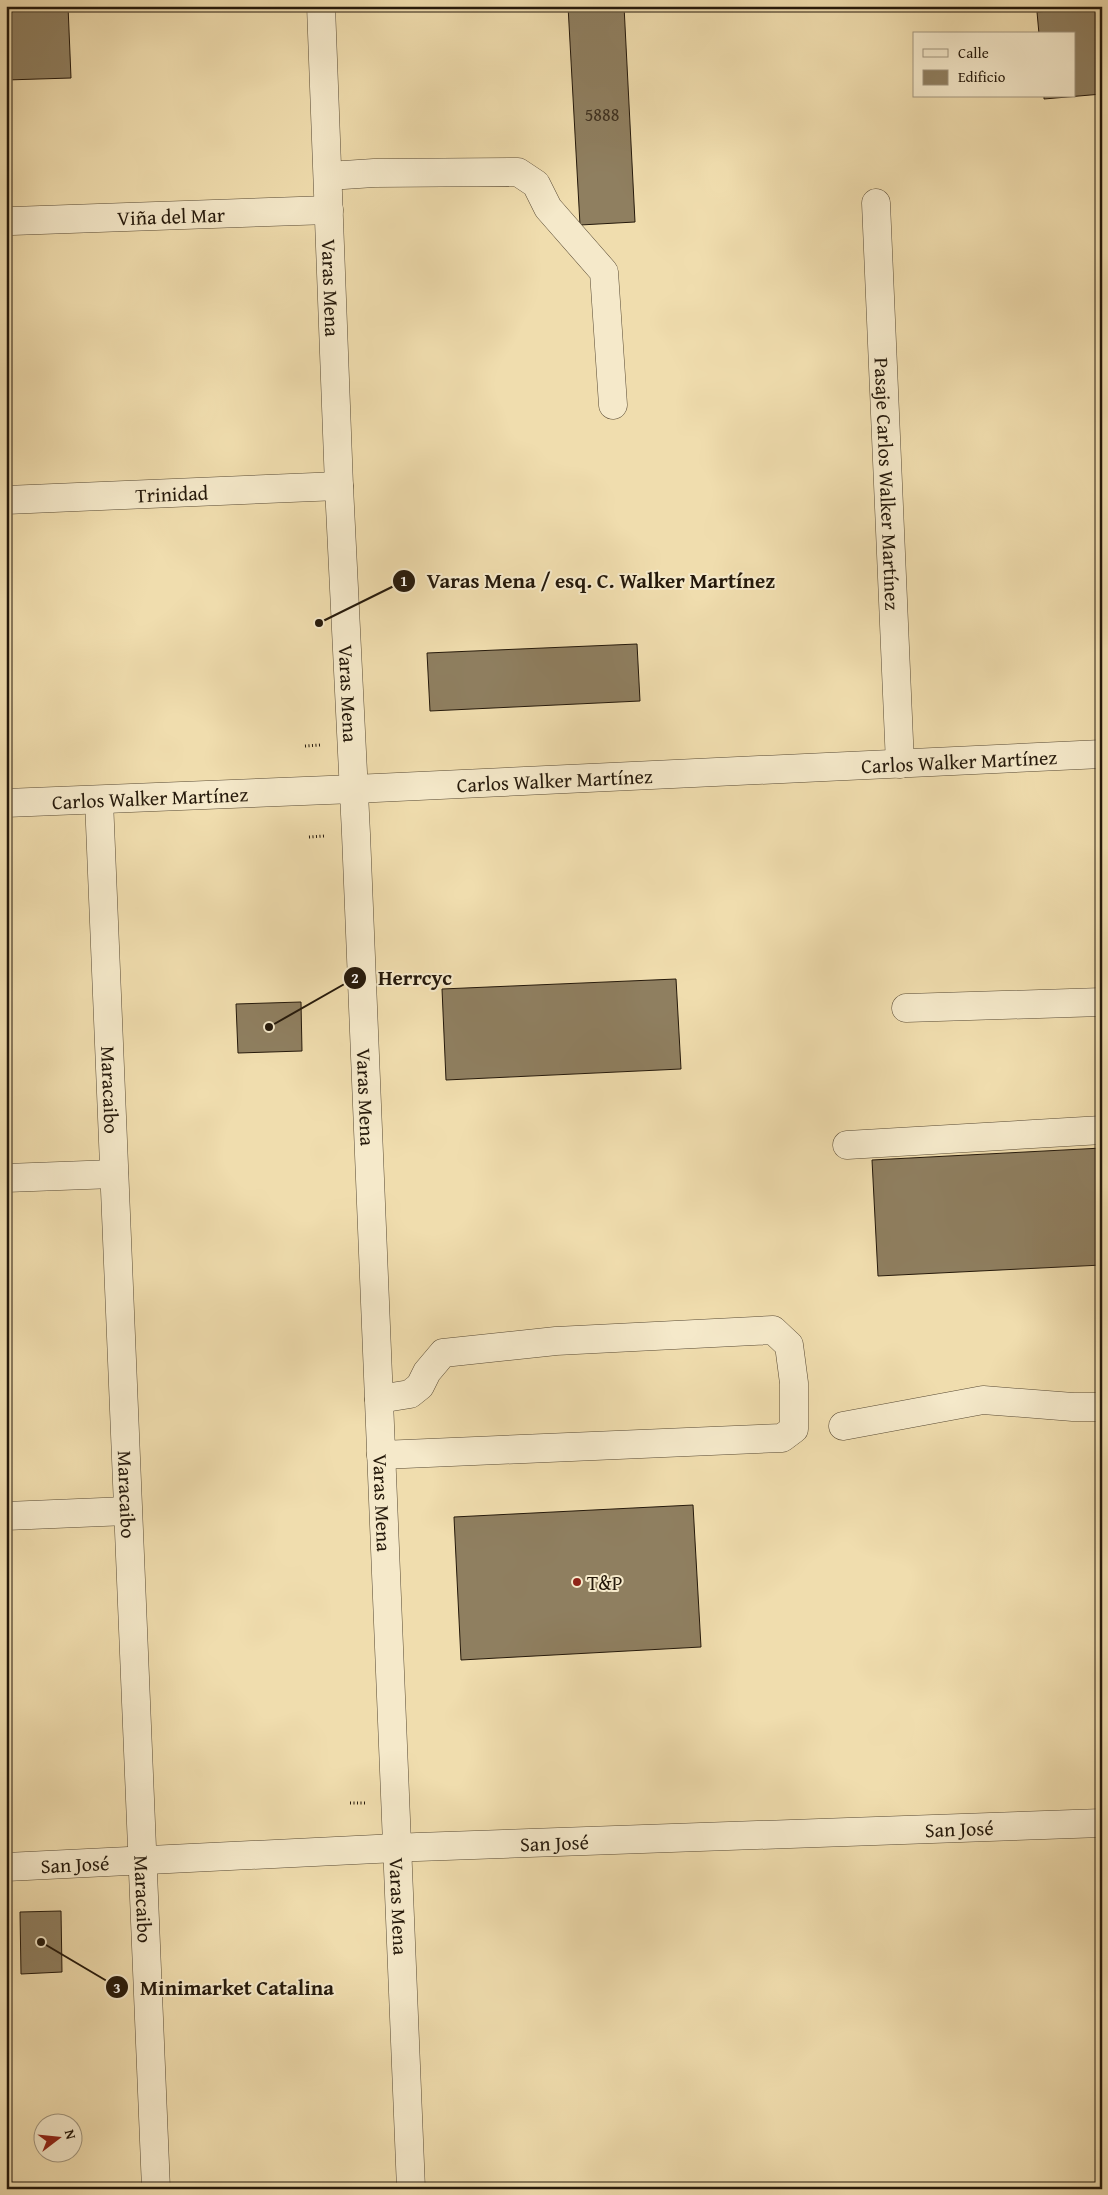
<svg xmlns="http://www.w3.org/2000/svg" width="1108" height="2195" viewBox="0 0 1108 2195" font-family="'Gentium Book Plus',serif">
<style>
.building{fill:#8f7f60;stroke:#25190b}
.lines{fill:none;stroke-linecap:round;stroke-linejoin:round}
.minor-casing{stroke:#584a34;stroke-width:29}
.path{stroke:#25190b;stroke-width:3;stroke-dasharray:1 2.5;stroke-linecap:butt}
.minor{stroke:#f5e9ca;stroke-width:28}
.poi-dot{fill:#8f2418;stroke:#f5e9ca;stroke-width:2}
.labels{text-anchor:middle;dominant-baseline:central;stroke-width:4;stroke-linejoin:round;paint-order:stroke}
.number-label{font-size:18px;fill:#403220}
.street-label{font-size:20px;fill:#25190b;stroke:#f5e9ca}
.poi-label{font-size:20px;fill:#25190b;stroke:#f5e9ca;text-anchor:start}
.leader{fill:none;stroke:#25190b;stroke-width:2}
.callout-dot{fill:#25190b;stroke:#f5e9ca;stroke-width:2}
.mark-label{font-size:15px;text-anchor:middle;font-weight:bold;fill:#fff}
.callout-label{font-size:21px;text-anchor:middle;font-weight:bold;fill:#25190b;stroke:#f5e9ca;stroke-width:4;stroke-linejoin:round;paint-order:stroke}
</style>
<rect width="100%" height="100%" fill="#f0ddae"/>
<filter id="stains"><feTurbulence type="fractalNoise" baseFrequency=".004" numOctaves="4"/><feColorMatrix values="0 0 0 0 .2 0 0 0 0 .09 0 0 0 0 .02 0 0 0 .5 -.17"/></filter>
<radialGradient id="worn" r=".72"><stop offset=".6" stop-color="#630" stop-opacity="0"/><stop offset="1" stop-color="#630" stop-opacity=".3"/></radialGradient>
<g class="building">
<polygon points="6,6 68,6 71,78 6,80"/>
<polygon points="568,6 624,6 635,222 580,225"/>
<polygon points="1102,7 1102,94 1044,99 1044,96 1074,96 1074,34 1039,34 1037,12"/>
<polygon points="637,644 640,701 430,711 427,653"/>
<polygon points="676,979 681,1069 446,1080 442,989"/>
<polygon points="301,1002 302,1051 238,1053 236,1004"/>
<polygon points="1102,1148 1102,1265 878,1276 872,1160"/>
<polygon points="693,1505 701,1647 461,1660 454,1517"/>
<polygon points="61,1911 62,1972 21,1974 20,1912"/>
</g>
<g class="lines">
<defs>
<g id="minor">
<path id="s1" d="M321,6L339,486L356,834L411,2189"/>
<polyline points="328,176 374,173 518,172 536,184 548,208 604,272 613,405"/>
<path id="s2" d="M876,203L900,764"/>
<path id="s3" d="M12,221L329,210"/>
<path id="s4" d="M6,500L339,486"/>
<path id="s5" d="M99,800L156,2189"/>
<path id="s6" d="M6,803L354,789L1102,754"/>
<polyline points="906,1008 1102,1002"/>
<polyline points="847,1145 1102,1130"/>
<polyline points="6,1178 114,1174"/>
<polyline points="379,1399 410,1394 420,1386 427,1372 443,1353 556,1341 773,1330 789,1345 794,1383 794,1429 782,1438 381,1455"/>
<polyline points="843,1426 983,1400 1073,1407 1102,1407"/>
<polyline points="6,1516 127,1511"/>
<path id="s7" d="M6,1867L417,1847L1102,1823"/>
</g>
</defs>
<use href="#minor" class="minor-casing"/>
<g class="path">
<polyline points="305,746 321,745"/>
<polyline points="309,837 325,836"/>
<polyline points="350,1803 365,1803"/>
</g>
<use href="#minor" class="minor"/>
</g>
<circle class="poi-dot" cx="577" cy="1582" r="5"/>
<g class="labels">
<g class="number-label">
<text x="602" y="114">5888</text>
</g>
<g class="street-label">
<text stroke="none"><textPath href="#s3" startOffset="159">Viña del Mar</textPath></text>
<text stroke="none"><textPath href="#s1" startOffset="282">Varas Mena</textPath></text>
<text stroke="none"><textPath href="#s2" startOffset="281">Pasaje Carlos Walker Martínez</textPath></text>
<text stroke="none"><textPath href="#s4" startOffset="166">Trinidad</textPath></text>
<text stroke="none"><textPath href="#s1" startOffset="688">Varas Mena</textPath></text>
<text stroke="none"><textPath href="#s6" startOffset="954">Carlos Walker Martínez</textPath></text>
<text stroke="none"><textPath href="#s6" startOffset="549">Carlos Walker Martínez</textPath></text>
<text stroke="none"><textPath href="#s6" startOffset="144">Carlos Walker Martínez</textPath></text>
<text stroke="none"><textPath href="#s5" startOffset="290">Maracaibo</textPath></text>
<text stroke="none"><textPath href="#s1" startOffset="1092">Varas Mena</textPath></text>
<text stroke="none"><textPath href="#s5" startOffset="695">Maracaibo</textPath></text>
<text stroke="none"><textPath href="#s1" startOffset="1498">Varas Mena</textPath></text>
<text stroke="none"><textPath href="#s7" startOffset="954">San José</textPath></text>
<text stroke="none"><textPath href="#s7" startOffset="549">San José</textPath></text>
<text stroke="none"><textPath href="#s7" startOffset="69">San José</textPath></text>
<text stroke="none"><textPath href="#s5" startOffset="1100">Maracaibo</textPath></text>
<text stroke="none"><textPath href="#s1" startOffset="1902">Varas Mena</textPath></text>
</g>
<g class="poi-label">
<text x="587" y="1582">T&amp;P</text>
</g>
</g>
<path class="leader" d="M319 623L404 581M269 1027L355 978M41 1942L117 1987"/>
<g class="callout-dot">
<circle cx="319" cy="623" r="5"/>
<circle cx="269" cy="1027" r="5"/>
<circle cx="41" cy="1942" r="5"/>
<circle cx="404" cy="581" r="12"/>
<circle cx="355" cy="978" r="12"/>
<circle cx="117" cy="1987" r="12"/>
</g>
<g class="mark-label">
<text x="404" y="586">1</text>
<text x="355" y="983">2</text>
<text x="117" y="1993">3</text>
</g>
<g class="callout-label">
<text x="601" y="588">Varas Mena / esq. C. Walker Martínez</text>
<text x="415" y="985">Herrcyc</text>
<text x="237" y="1995">Minimarket Catalina</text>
</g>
<rect width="1108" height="2195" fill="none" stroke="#f0ddae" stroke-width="25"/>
<rect x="8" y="8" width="1093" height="2180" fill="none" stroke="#25190b" stroke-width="2.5"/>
<rect x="12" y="12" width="1083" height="2170" fill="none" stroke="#25190b"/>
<rect x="913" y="32" width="162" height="65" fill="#f5e9ca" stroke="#a2967e"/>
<rect x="923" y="49" width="25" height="8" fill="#f5e9ca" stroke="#a2967e"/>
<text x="958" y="58" font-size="15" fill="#25190b">Calle</text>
<rect x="923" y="70" width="25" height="15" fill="#8f7f60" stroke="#a2967e"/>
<text x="958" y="82" font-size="15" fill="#25190b">Edificio</text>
<g transform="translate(58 2138) rotate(74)"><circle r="24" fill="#f5e9ca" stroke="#a2967e"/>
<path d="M0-4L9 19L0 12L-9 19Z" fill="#8f2418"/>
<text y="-8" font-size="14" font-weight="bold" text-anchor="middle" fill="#25190b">N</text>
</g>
<rect width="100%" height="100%" filter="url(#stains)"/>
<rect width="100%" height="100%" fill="url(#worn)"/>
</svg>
